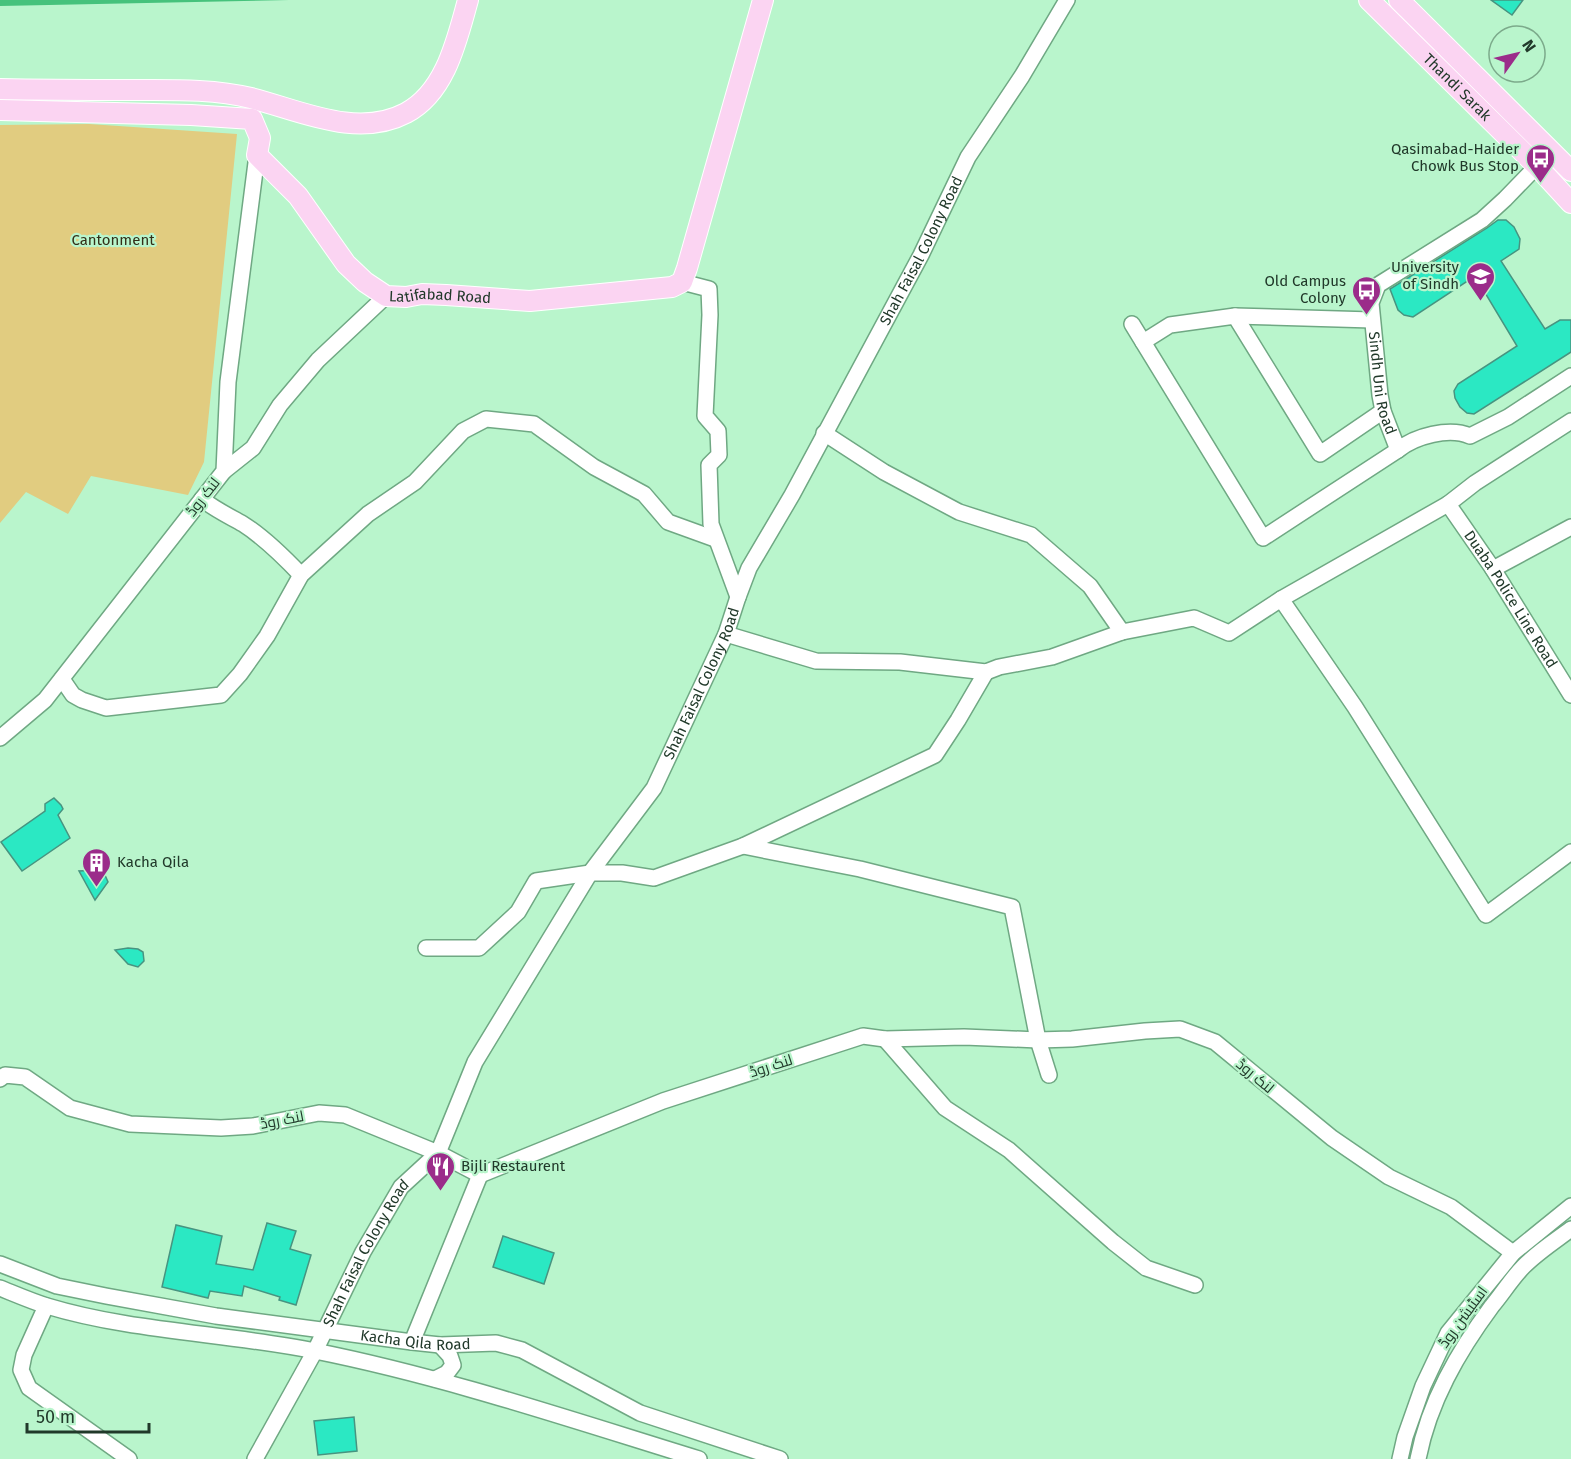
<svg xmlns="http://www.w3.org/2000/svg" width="1571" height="1459" viewBox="0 0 1571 1459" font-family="'Fira Sans',Cairo,sans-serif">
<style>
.green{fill:#e1cc80}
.water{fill:#46c27c}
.building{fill:#2be8c3;stroke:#479480;stroke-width:1.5}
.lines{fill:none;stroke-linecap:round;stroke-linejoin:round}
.minor-casing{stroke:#6fa883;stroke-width:18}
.major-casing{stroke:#fff;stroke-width:22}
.minor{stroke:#fff;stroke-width:15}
.major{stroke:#fbd4f2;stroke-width:20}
.labels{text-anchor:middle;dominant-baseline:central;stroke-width:4.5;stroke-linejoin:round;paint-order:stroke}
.street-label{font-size:15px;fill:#21392a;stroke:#b9f5cc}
.poi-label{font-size:15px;fill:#21392a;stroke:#b9f5cc;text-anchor:end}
.park-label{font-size:15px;fill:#342e18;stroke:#b9f5cc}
</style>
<rect width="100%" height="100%" fill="#b9f5cc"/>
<polygon class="green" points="89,124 237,134 204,462 188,495 91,476 68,514 26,492 0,523 0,125"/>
<polygon class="water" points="0,0 289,0 0,6"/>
<g class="building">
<polygon points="1491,0 1523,0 1512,15"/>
<polygon points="1498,220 1506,220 1514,227 1520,239 1519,249 1501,261 1545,329 1560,320 1571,320 1571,352 1474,414 1467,413 1460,407 1455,398 1454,391 1458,384 1517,346 1475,276 1413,317 1404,315 1398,310 1390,289 1487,228"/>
<polygon points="54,798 61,805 63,809 58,815 70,838 22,871 1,842 45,811 45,804"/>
<polygon points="100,870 104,873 108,882 95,900 79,871"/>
<polygon points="128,948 138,949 143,952 144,961 138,967 128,964 115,950"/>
<polygon points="267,1223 296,1231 290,1249 311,1255 296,1305 279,1300 280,1297 244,1286 242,1296 210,1291 208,1298 162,1287 176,1225 222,1236 216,1264 253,1270"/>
<polygon points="503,1236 554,1253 544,1284 493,1267"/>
<polygon points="354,1417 357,1451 318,1455 314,1421"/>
</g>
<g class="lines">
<defs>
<g id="minor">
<path id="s1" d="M1537,166L1505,199L1482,220L1378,285L1371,303L1380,395L1383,411L1398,450C1415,436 1449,427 1470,436L1508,417L1571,376"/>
<polyline points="682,282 709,289 710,315 705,416 718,431 719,455 709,465 711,524 738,597"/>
<polyline points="1235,316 1372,320"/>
<polyline points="1132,324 1263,538 1398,450"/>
<polyline points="1143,342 1170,325 1235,316 1320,454 1383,411"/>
<polyline points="824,433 884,472 959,512 1031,535 1090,586 1122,632 1194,618 1229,633 1281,599 1355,707 1486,915 1571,852"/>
<polyline points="224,471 253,448 280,405 318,360 386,296"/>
<path d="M202,499C214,509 229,516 243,524C265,538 283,556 301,575"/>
<path id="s2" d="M1448,504L1493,569L1571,695"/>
<polyline points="1493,569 1571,527"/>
<polyline points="1281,599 1448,504 1475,483 1571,421"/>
<polyline points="726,634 816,661 900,662 986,672 999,667 1052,657 1122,632"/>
<polyline points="62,679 73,695 82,700 106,708 221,695 240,674 267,636 301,575 368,514 415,482 463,431 486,419 534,424 594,467 644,494 668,522 715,539"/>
<polyline points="0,738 45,700 224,471 228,382 257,155"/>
<polyline points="743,846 860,869 1012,907 1038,1040 1049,1075"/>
<polyline points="426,948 479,948 518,912 536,881 590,873 622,873 654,878 743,846 935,755 958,720 986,672"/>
<polyline points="885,1039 945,1108 1009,1150 1113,1242 1146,1268 1195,1285"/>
<polyline points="0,1079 5,1075 25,1077 70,1108 130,1124 221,1128 253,1126 319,1113 345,1115 438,1153 480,1175 663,1101 863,1036 885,1039 964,1037 1038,1040 1072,1039 1145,1031 1180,1029 1215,1042 1332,1138 1389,1177 1451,1207 1513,1253"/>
<path id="s3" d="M0,1264L57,1286L106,1296L216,1316L412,1342L440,1345L496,1343L522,1350L640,1413L780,1459"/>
<path d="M0,1288C15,1294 31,1301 47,1306C133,1332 226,1333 315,1351C445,1377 572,1420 699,1459"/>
<polyline points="46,1306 24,1355 21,1370 29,1388 129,1459"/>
<polyline points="412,1342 480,1175"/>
<polyline points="435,1379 447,1373 453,1365 450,1356 440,1345"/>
<path id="s4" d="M255,1459L315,1351L363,1252L401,1187L438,1153L475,1062L590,873L654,788L726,634L738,597L749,568L792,495L921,255L968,157L1022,76L1067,0"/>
<polyline points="1400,1459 1405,1437 1423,1386 1448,1333 1513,1253 1571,1206"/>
<path d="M1418,1459C1429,1402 1458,1352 1492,1306C1503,1293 1512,1278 1524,1266C1538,1252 1555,1241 1571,1229"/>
</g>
<g id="major">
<path id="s5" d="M1369,0L1537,166L1571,203"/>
<polyline points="1399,0 1571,171"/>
<path d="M0,89C46,90 91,90 137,90C174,90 214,89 251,98C299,110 357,139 406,113C446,92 457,39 468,0"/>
<path id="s6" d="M0,110L191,115L252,119L260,138L257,155L298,196L346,264L365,282L386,296L406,297L422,294L446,295L530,301L672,287L682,282L687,268L763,0"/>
</g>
</defs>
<use href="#minor" class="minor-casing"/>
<use href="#major" class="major-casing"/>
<use href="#minor" class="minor"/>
<use href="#major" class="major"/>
</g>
<defs>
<symbol id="bus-pin" viewBox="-11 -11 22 30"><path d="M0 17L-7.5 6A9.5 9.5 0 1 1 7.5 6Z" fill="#9b2c8a" stroke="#b9f5cc"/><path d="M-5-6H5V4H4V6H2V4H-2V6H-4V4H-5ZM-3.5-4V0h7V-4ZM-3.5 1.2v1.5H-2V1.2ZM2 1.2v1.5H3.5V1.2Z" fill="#fff"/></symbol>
<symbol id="university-pin" viewBox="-11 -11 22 30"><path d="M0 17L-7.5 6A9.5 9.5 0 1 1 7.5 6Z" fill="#9b2c8a" stroke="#b9f5cc"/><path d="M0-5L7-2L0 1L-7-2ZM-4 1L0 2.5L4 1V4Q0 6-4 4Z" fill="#fff"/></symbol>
<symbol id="building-pin" viewBox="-11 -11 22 30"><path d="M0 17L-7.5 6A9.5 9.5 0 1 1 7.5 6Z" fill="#9b2c8a" stroke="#b9f5cc"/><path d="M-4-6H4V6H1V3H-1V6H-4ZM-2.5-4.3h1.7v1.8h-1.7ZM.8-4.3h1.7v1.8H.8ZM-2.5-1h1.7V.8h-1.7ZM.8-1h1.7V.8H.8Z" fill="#fff"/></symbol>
<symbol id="restaurant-pin" viewBox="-11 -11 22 30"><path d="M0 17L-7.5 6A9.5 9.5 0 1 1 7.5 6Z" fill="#9b2c8a" stroke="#b9f5cc"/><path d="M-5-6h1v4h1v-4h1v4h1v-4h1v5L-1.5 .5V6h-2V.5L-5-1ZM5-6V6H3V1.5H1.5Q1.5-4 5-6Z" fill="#fff"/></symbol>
</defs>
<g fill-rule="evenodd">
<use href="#bus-pin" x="1524" y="142" width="33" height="45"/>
<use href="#university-pin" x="1464" y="260" width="33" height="45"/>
<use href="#bus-pin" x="1350" y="274" width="33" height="45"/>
<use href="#building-pin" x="80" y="846" width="33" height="45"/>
<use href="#restaurant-pin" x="424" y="1150" width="33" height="45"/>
</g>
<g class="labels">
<g class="street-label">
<text stroke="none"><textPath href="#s5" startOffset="124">Thandi Sarak</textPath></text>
<text stroke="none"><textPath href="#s4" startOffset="1386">Shah Faisal Colony Road</textPath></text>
<text stroke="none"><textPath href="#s6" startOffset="537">Latifabad Road</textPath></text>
<text stroke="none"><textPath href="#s1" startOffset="300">Sindh Uni Road</textPath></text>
<text transform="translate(203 497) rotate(-52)">لنک روڈ</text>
<text stroke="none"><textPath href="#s2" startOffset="114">Duaba Police Line Road</textPath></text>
<text stroke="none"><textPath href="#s4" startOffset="900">Shah Faisal Colony Road</textPath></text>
<text transform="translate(771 1066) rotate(-18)">لنک روڈ</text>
<text transform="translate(1255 1076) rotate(40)">لنک روڈ</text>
<text transform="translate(282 1120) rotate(-11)">لنک روڈ</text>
<text stroke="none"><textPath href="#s4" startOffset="234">Shah Faisal Colony Road</textPath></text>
<text transform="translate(1463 1317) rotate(-54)">اسٹیشن روڈ</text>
<text stroke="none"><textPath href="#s3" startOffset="424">Kacha Qila Road</textPath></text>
</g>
<g class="poi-label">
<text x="1519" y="149">Qasimabad-Haider<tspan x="1519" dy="17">Chowk Bus Stop</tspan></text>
<text x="1459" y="267">University<tspan x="1459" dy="17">of Sindh</tspan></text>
<text x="1346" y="281">Old Campus<tspan x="1346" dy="17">Colony</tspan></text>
<text x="117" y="862" text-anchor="start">Kacha Qila</text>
<text x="461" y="1166" text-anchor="start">Bijli Restaurent</text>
</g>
<g class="park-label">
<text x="113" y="240">Cantonment</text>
</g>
</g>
<g transform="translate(1517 54) rotate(56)"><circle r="28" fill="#b9f5cc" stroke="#7caa8b" stroke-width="1.5"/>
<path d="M0-4.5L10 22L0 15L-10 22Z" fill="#9b2c8a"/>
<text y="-9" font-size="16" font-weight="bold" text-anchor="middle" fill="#21392a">N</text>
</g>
<path d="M27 1423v9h122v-9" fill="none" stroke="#21392a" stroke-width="3"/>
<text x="36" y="1423" font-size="18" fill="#21392a" stroke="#b9f5cc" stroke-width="4.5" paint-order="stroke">50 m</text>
</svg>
